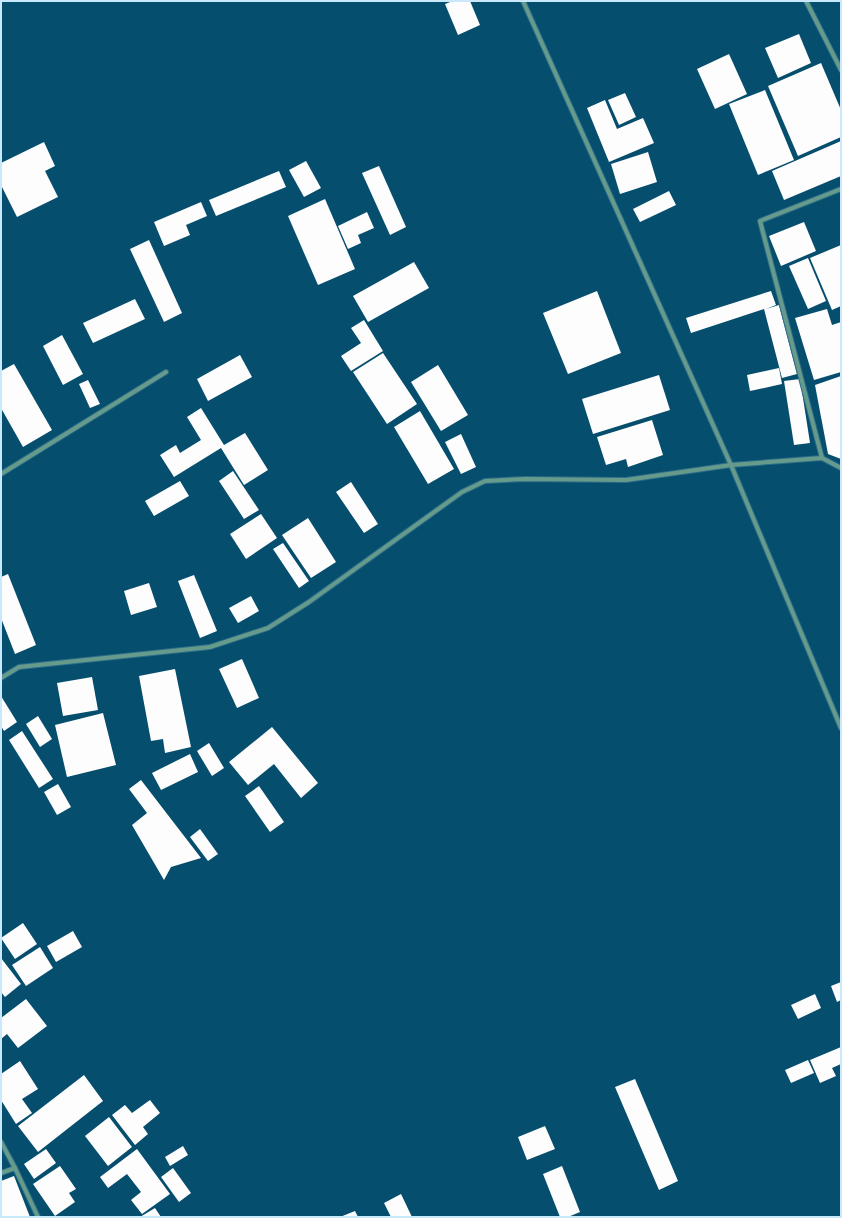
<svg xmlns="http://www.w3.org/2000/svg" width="842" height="1218" viewBox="0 0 842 1218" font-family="'PT Sans',sans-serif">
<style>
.building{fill:#fdfdfd}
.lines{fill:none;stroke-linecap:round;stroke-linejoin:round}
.minor-casing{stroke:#2d6d89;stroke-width:6}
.minor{stroke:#669b8c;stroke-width:4}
</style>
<rect width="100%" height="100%" fill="#064e6d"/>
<g class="building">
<polygon points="453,1 470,1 480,25 458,35 445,4"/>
<polygon points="799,34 811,63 778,78 765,48"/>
<polygon points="729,54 747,94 715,109 697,69"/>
<polygon points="821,63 841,110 841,137 798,156 768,86"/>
<polygon points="765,90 794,160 758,175 729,104"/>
<polygon points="625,93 636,117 619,125 608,100"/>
<polygon points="605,100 617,129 643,118 654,143 609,162 587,108"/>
<polygon points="841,141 841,176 784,200 772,171"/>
<polygon points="44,142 55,166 45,171 58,197 17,217 1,185 1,163"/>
<polygon points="648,152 657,182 620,194 611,164"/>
<polygon points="306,161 321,188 304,197 289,170"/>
<polygon points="379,166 406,227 390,235 362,173"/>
<polygon points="279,171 286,187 216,216 209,200"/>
<polygon points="669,191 676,205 640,222 633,209"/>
<polygon points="325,199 355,269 318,285 288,216"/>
<polygon points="201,202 207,216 186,225 190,235 164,246 154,222"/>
<polygon points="367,212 374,228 358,235 361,243 348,249 338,226"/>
<polygon points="804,222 816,251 781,266 769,236"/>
<polygon points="149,240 182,313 164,322 130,249"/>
<polygon points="841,245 841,306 832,310 810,258"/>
<polygon points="808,258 826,301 808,309 789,266"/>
<polygon points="414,262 429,288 368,322 353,296"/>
<polygon points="597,291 621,353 568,374 543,313"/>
<polygon points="771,291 776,305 766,309 779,305 797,374 782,378 764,309 691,333 686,318"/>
<polygon points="135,299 145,319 93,343 83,323"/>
<polygon points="827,309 832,325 841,322 841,372 814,380 795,318"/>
<polygon points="364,320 383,351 351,371 341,356 361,343 351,328"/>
<polygon points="62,335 83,374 63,385 43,346"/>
<polygon points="383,353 417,404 387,424 353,372"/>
<polygon points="240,355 252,377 208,401 197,379"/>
<polygon points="14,364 52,430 23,447 1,408 1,371"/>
<polygon points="438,365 468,415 441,431 411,382"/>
<polygon points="779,368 782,384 750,391 747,375"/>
<polygon points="659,375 670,410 593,434 582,399"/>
<polygon points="841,376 841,459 828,454 815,385"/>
<polygon points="800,379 810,443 794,445 784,381"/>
<polygon points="88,380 100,404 90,408 79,384"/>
<polygon points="201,408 224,445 245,433 268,470 244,485 221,448 174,477 160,455 176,445 180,453 201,440 187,417"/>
<polygon points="420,411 454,469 428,484 394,427"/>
<polygon points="652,420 663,455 628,467 626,459 606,465 597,437"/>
<polygon points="461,434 476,467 461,474 445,442"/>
<polygon points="233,471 259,510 244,519 219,481"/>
<polygon points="180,481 189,496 154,516 145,501"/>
<polygon points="351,482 378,524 364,533 336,492"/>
<polygon points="261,514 277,538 246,559 230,534"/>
<polygon points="308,518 336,562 311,578 282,535"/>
<polygon points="283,543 309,581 299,588 273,549"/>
<polygon points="8,574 36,645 15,654 1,618 1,577"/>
<polygon points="194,575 217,631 200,638 178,581"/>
<polygon points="149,583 157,607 131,615 124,591"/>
<polygon points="251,596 259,611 238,623 229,608"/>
<polygon points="242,659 259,698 237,708 219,669"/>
<polygon points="175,669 191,747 165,753 163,739 151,741 139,676"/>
<polygon points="92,677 98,710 63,716 57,683"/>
<polygon points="1,696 17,722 4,731 1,726"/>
<polygon points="103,713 116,765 67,777 55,725"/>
<polygon points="38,716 52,739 40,747 26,724"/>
<polygon points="272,727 318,783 301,798 274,764 248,785 229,762"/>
<polygon points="22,731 53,779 39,788 9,740"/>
<polygon points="209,743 224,768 212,776 197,751"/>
<polygon points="190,754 198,772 161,790 152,773"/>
<polygon points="141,780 201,858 171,867 164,880 132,825 147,813 129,789"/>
<polygon points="58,784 71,807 57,815 44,792"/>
<polygon points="259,786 284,822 270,832 245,796"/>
<polygon points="200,829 218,854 208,861 190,837"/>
<polygon points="23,923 37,944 15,959 1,938"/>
<polygon points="73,931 82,947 56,962 47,946"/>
<polygon points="40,947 53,968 26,986 12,965"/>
<polygon points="1,958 21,984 5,997 1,992"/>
<polygon points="841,982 841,1000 837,1002 831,986"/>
<polygon points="815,994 821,1008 798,1019 791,1005"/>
<polygon points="26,999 47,1026 18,1048 7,1034 1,1039 1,1018"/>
<polygon points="841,1047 841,1064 832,1068 836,1076 820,1083 810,1060"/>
<polygon points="808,1060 814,1073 791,1083 785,1070"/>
<polygon points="20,1061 38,1089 22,1099 32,1113 16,1124 1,1100 1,1074"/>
<polygon points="84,1075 103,1101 38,1152 18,1126"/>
<polygon points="635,1079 678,1181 659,1190 615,1087"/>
<polygon points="150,1100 160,1113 143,1127 148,1134 135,1145 112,1115 125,1105 132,1113"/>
<polygon points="109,1117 132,1147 108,1166 85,1136"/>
<polygon points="545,1126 555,1149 527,1160 518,1137"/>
<polygon points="183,1146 188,1155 170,1166 165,1157"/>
<polygon points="46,1149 56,1163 34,1179 24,1164"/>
<polygon points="137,1149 170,1194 142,1214 131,1200 141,1192 127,1174 108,1188 100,1177"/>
<polygon points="60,1166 76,1189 69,1193 75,1202 55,1216 33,1184"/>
<polygon points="562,1166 580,1212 568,1217 560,1217 543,1174"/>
<polygon points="173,1168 191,1193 179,1202 161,1177"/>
<polygon points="14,1176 30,1217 1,1217 1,1181"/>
<polygon points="401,1194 412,1217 391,1217 384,1203"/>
<polygon points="155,1208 161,1217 140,1217"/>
<polygon points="355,1211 358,1217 340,1217"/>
</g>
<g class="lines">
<defs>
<g id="minor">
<polyline points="523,1 731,465 841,728"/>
<polyline points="806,1 841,70"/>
<polyline points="822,458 760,221 841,189"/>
<polyline points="1,474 166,372"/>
<polyline points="1,678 19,667 210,647 268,628 309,602 462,492 485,481 525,479 626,480 731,465 822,458 841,468"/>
<polyline points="1,1142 15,1168 38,1217"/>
<polyline points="1,1173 15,1168"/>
</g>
</defs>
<use href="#minor" class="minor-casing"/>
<use href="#minor" class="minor"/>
</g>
<rect width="842" height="1218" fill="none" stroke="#cae8fb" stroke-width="4"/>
</svg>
